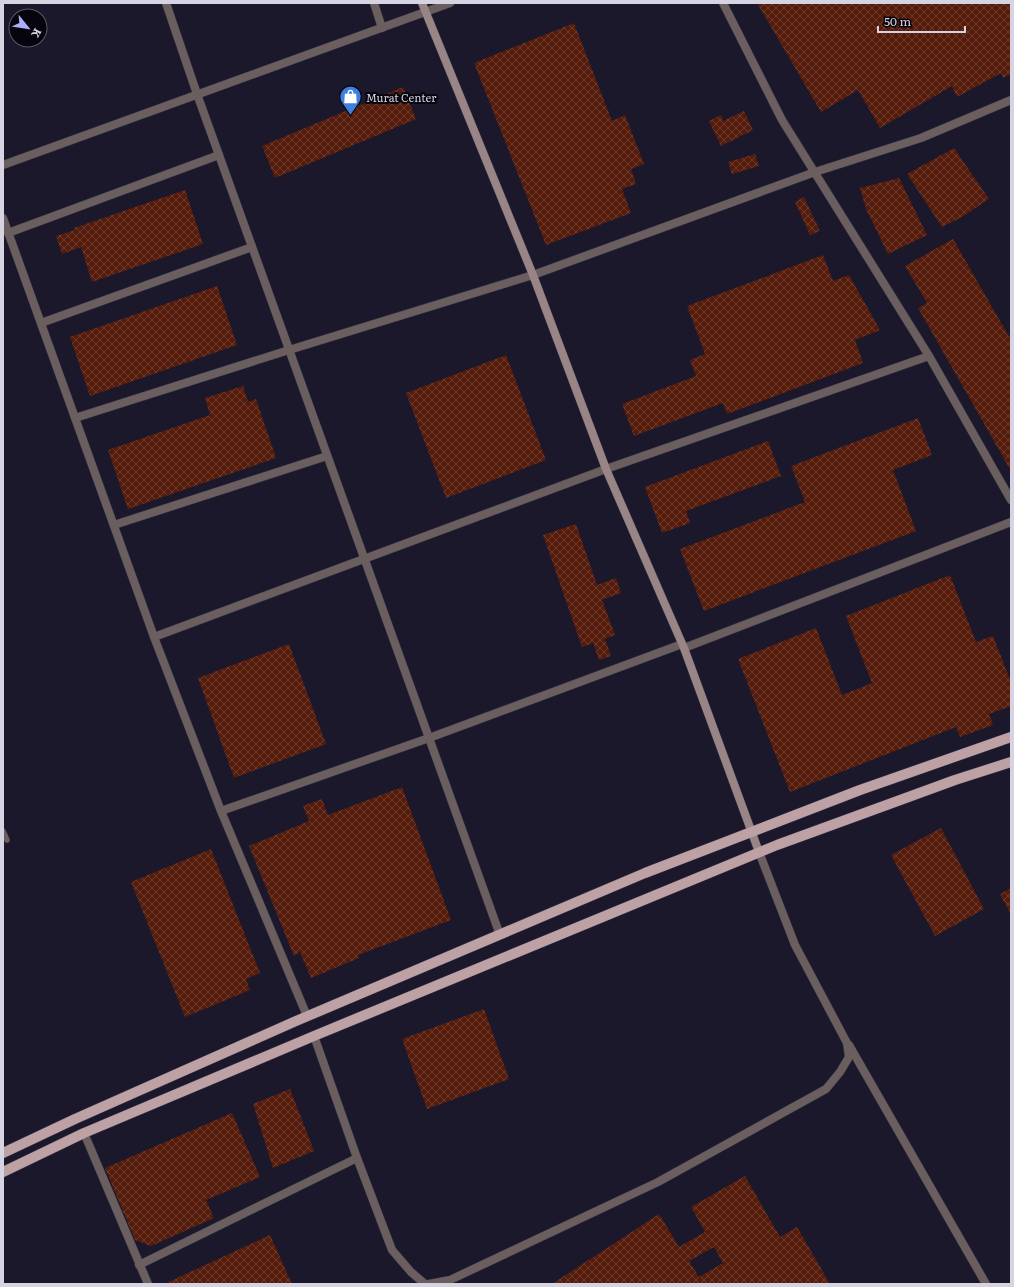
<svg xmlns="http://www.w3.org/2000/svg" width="1014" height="1287" viewBox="0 0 1014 1287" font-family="Literata,serif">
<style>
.building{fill:url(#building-cross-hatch);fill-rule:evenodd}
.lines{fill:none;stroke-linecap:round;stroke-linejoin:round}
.lane-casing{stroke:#353245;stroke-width:6}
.street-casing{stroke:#353245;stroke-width:9}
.secondary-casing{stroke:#353245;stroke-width:9}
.primary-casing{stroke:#353245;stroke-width:11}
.lane{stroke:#6b5e5f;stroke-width:5.5}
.street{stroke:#6b5e5f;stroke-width:8}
.secondary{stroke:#998486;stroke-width:8}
.primary{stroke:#bda1a4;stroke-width:10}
.labels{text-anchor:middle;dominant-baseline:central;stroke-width:4;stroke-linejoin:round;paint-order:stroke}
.poi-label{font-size:11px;fill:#d6d4e2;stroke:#06050d;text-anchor:start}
</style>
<defs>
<pattern id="building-cross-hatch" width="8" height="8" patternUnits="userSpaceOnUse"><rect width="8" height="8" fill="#551c0b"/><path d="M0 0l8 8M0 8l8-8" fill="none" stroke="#6d3c2e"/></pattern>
</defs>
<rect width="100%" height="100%" fill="#1b182c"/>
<g class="building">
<polygon points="757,3 1011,3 1011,74 1003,78 1001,73 957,97 952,86 880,128 858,90 821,112"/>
<polygon points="574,23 612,121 625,115 644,164 631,169 636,184 622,189 631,213 546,245 474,63"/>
<polygon points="403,87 416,119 275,178 262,146"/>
<polygon points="744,111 753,130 721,146 709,121 721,115 723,121"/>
<polygon points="954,148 989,199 962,217 942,227 907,174"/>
<polygon points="755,154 759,166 732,174 728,162"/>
<polygon points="899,178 927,235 888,254 866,209 860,188"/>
<polygon points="185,190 203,244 92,282 81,247 62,254 56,236 75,230 74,228"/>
<polygon points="804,197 820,231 810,235 795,202"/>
<polygon points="953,239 1011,340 1011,471 918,308 927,303 905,266"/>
<polygon points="823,255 833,281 849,275 880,330 855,340 863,363 727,414 723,403 634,436 622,404 696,376 690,360 705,354 687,306"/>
<polygon points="217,286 237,345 90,396 70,337"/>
<polygon points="506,355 546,460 446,498 406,393"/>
<polygon points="243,386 248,402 256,399 276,458 128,509 108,450 210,415 205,398"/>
<polygon points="918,418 932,455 893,470 916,531 704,611 680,549 805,502 791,466"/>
<polygon points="768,441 781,476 686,511 690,523 662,533 645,487"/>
<polygon points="576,524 597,585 616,578 621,593 602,600 615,635 605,639 611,656 599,660 593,643 582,647 543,535"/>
<polygon points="950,575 976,642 993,636 1011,682 1011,706 989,714 993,725 960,737 956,727 790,792 738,659 816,628 842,695 872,683 846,616"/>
<polygon points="289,644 326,744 234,778 198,678"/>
<polygon points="402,787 451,920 358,955 359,958 311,978 300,952 294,956 249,846 309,821 303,806 322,799 328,815"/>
<polygon points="941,828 984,909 935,936 891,855"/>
<polygon points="211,849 260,973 246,979 250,990 185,1017 131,882"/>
<polygon points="1011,888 1011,915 1000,894"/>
<polygon points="484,1009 509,1079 427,1109 402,1039"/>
<polygon points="290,1089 314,1151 273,1168 253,1104"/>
<polygon points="232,1113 260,1177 206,1200 214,1218 151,1246 135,1240 105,1168"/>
<path d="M745,1176L780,1237L797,1227L830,1284H552L659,1214L679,1247L705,1232L691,1207ZM714,1247L723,1263L699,1277L689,1261Z"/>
<polygon points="270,1235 292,1284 164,1284"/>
</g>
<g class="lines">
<defs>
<polyline id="lane" points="3,831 7,840"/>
<g id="street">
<polyline points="166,3 197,94 500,935"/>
<polyline points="374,3 382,28"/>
<polyline points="723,3 782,120 929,356 1011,500"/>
<polyline points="3,165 450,3"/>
<polyline points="3,218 154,637 221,811 307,1016"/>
<polyline points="8,233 219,155"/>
<polyline points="41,323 252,247"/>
<polyline points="75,418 289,350 533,275 815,172 921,138 1011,100"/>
<polyline points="114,525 327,456"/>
<polyline points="154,637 606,469 929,356"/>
<polyline points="684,648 1011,522"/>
<polyline points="221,811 429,738 682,644"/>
<polyline points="314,1036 357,1158 392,1250 411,1272 425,1284"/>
<polyline points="849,1045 986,1284"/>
<polyline points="84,1133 148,1284"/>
<polyline points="139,1265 357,1158"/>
<polyline points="429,1284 450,1280 658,1182 826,1089 840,1072 849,1057 847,1043 795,945 759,852"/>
</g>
<polyline id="secondary" points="422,3 533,275 606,469 684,648 759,852"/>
<g id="primary">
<polyline points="3,1153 75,1119 296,1021 645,873 860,790 1011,737"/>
<polyline points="3,1172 84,1133 314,1036 777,845 955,780 1011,762"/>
</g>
</defs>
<use href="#lane" class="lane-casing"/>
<use href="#street" class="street-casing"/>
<use href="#secondary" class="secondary-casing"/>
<use href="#primary" class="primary-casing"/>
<use href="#lane" class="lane"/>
<use href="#street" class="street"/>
<use href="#secondary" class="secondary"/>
<use href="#primary" class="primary"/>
</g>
<defs>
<symbol id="shop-pin" viewBox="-11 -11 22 30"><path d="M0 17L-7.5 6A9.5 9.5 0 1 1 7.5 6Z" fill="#3f7fe0" stroke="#06050d"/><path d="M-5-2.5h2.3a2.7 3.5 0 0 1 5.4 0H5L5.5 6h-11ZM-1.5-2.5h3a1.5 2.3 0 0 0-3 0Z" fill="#fff"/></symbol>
</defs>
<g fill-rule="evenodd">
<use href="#shop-pin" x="338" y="84" width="25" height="34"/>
</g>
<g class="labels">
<g class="poi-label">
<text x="366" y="97">Murat Center</text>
</g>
</g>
<rect width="1014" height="1287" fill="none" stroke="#d6d4e2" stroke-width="8"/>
<g transform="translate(28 28) rotate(120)"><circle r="19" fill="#06050d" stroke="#595862"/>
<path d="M0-3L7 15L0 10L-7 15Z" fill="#aaaffb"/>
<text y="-6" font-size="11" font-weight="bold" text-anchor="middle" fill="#d6d4e2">K</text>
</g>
<path d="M878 26v6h87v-6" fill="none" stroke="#d6d4e2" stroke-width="2"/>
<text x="884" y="26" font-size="12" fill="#d6d4e2" stroke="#06050d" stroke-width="3" paint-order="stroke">50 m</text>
</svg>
